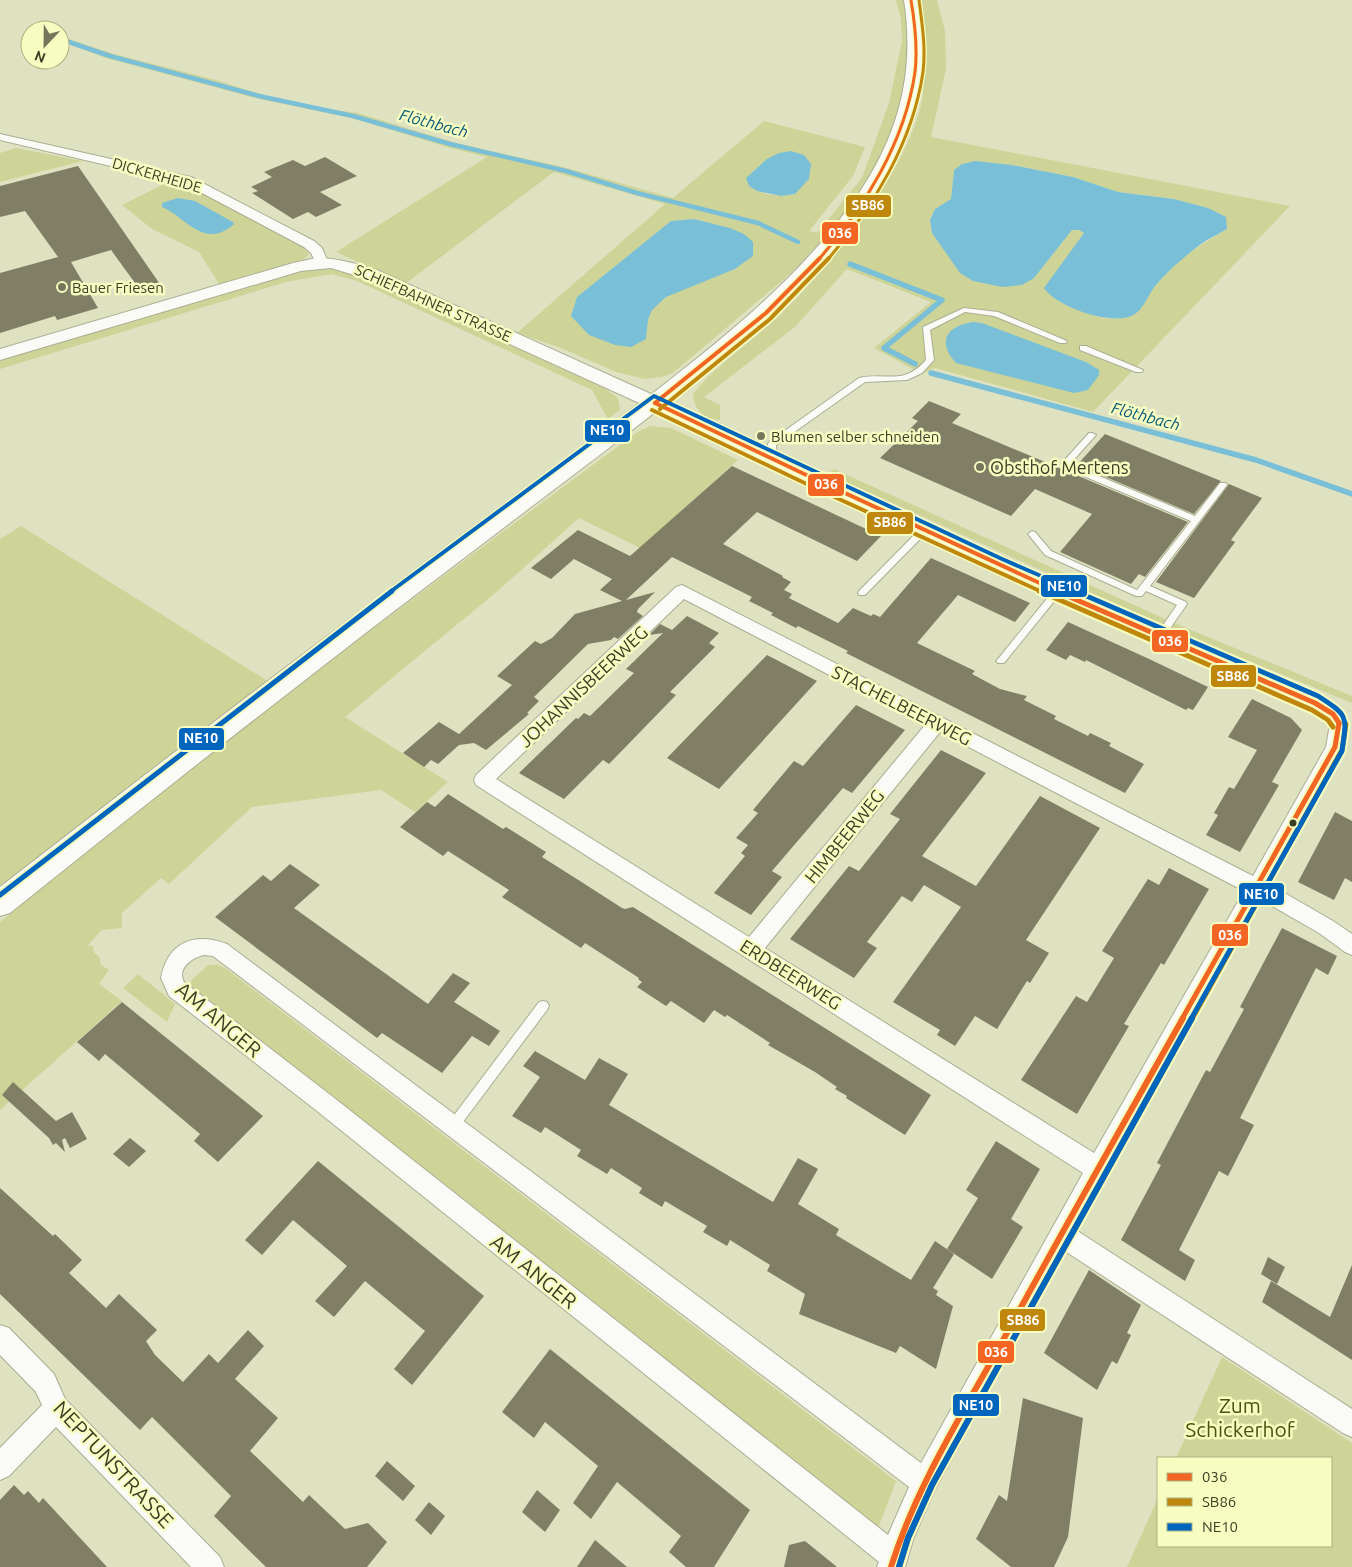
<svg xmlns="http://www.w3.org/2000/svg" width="1352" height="1567" viewBox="0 0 1352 1567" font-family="Ubuntu,sans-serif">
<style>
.green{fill:#ced497;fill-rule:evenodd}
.water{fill:#79bfd7}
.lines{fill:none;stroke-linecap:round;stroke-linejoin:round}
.stream-far1{stroke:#79bfd7;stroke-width:4.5}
.stream{stroke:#79bfd7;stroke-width:5.5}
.building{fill:#807f66}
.service-casing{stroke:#abad93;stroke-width:2}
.minor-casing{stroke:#abad93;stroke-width:2}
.tertiary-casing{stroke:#abad93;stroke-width:2}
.secondary-casing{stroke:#abad93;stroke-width:2}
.service{fill:#fafbf6;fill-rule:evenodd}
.minor{fill:#fafbf6;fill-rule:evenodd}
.tertiary{fill:#fafbf6;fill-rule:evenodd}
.secondary{fill:#fafbf6;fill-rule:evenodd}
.bus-1-far3-casing{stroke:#f7fdc0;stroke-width:5.5}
.bus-1-far2-casing{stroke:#f7fdc0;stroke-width:7}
.bus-1-far1-casing{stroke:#f7fdc0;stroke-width:9}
.bus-1-casing{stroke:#f7fdc0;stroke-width:10}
.bus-2-far3-casing{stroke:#f7fdc0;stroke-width:5.5}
.bus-2-far2-casing{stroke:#f7fdc0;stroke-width:7}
.bus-2-far1-casing{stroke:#f7fdc0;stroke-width:9}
.bus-2-casing{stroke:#f7fdc0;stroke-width:10}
.bus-3-far2-casing{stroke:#f7fdc0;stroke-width:7}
.bus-3-far1-casing{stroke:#f7fdc0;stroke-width:9}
.bus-3-casing{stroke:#f7fdc0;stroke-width:10}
.bus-1-far3{stroke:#f26522;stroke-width:3}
.bus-1-far2{stroke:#f26522;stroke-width:4}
.bus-1-far1{stroke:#f26522;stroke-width:5}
.bus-1{stroke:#f26522;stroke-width:6}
.bus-2-far3{stroke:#bf870b;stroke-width:3}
.bus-2-far2{stroke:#bf870b;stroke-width:4}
.bus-2-far1{stroke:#bf870b;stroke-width:5}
.bus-2{stroke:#bf870b;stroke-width:6}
.bus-3-far2{stroke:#0065bd;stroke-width:4}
.bus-3-far1{stroke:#0065bd;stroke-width:5}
.bus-3{stroke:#0065bd;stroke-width:6}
.poi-dot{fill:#75775c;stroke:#f7fdc0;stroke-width:2}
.bus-dot{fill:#3c3e26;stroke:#f7fdc0;stroke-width:2}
.labels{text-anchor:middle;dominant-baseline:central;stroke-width:5;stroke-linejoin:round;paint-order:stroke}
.far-street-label{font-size:15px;fill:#3c3e26;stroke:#f7fdc0}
.far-poi-label{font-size:15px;fill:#3c3e26;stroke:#f7fdc0;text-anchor:start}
.far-water-label{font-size:16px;font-style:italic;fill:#065979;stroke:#f7fdc0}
.poi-label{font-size:18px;fill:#3c3e26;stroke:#f7fdc0;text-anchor:start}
.street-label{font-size:18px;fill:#3c3e26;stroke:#f7fdc0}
.near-street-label{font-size:21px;fill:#3c3e26;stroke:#f7fdc0}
.near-park-label{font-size:21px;fill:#4e520d;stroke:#f7fdc0}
.line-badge{stroke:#f7fdc0;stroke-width:2}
.badge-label{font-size:14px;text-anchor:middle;font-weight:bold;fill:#fff}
</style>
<rect width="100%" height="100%" fill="#dfe2c1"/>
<g class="green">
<path d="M896,0H904L908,21L907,75L894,131L870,181L828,234L790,274L673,373L662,377L645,379L616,372L561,348L517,333L665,204L554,172L405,284L336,252L487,157L450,148L352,118L259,99L106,58L60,41V36L114,54L216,80L265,96L312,107L358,113L456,143L567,168L673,198L764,121L865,147L853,176L809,231L817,233L862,178L889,103L902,41L901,19ZM767,159L795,194C778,197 764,196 749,186L753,171L762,166ZM694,219L730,228L735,269C714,277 661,291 651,311C647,320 647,330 646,339L577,297L671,221Z"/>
<path d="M917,0H937L945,31L946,69L931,137L1290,206L1093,412L935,368L922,374L874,348L931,302L847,269L795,327L704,397L720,405V420C704,419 694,410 693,394C718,362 753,342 782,313C833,263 904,174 921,105C925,90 923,71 923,56C924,32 925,22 917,0ZM975,161L1012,165L1073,177L1118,192L1174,199L1208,208L1226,230C1206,241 1186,254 1170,270C1164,276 1157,283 1152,290C1143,302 1140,316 1123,318C1101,322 1079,310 1060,302L1085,233L1079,230H1072L1034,278L943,247L932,233L930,220L935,209L951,199L954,170Z"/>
<polygon points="16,148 83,161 0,182 0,153"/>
<polygon points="170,181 190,186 303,245 309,254 304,259 219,284 199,252 152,229 122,205"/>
<polygon points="314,268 336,269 362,275 606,389 618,398 620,410 608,419 592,390 357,281 332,274 286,282 0,369 0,359 284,274"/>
<path d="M650,426L671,428L738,460L640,548L579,518L500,589L345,717L448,782L415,812L381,790L252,807L169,884L161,878L122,913V928L102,930L88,945L93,946L94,953L99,956L101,965L109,970L99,984L122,1001L0,1110V922C206,751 421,592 636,433Z"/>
<polygon points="834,469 1174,623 1352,696 1352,703 1168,628 842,480 828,473"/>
<polygon points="21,526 269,682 0,890 0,539"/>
<polygon points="208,965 217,965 225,968 896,1481 877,1531 191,989 191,981"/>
<polygon points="138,974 175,1004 167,1022 123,988"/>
<polygon points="1222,1357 1352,1443 1352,1567 1127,1567 1158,1498 1158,1546 1331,1546 1331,1458 1176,1458"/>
</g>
<g class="water">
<polygon points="791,151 804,155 811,164 809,179 795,194 781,196 757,191 749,186 746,178 767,159 779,153"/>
<path d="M975,161L1012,165L1073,177L1118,192L1174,199L1208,208L1226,217L1227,229C1221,233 1214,236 1207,240C1195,248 1182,259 1171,269C1164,276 1156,284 1151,292C1146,300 1143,308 1135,314C1115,328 1056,307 1044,288L1084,233L1079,230H1072L1034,278L1022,285L1002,287L973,281L960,273L932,233L930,220L935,209L951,199L954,170L962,164Z"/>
<path d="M178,198L195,201L233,222L234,224C204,251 185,216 162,207V203Z"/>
<polygon points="694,219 730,228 744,234 753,242 753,256 735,269 666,297 652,310 648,320 646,339 631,347 615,345 589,335 571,316 577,297 671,221"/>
<path d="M973,322L982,323L1086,362L1099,370V375L1088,390L1074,393L956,363C936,341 947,326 973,322Z"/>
</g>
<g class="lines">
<polyline class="stream-far1" points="60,39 110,56 259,96 353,116 450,144 566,171 637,193 758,223 798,242"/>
<g class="stream">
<polyline points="850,264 942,300 884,348 915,364"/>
<polyline points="931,373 1256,460 1352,494"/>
</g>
</g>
<g class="building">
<polygon points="325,157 357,176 320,192 342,205 316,217 308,212 293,219 252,193 258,191 251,187 272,177 264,172 293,160 305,166"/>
<polygon points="78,166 162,287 143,294 111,250 71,262 98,308 57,320 55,316 0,333 0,273 58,257 25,211 0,217 0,186"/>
<polygon points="929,401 961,414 952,423 1188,522 1145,577 1139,574 1131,584 1060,552 1092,514 1035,489 1011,516 880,458 918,421 912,418"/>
<polygon points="1105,434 1221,481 1194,514 1077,465"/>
<polygon points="732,466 881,536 857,561 757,512 723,544 783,576 782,577 791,582 784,590 792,594 789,598 838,623 853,608 871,616 873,614 880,617 931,558 1030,603 1015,622 958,595 917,643 975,671 972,674 1000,689 1027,696 1024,700 1056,716 1054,719 1088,736 1090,733 1111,743 1109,746 1144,764 1125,793 846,653 848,651 798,626 796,628 771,615 773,613 749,601 752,597 672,557 626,600 655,592 638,609 637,612 643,616 618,639 614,637 611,640 588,644 534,697 539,701 527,713 529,714 486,750 474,743 459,745 438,764 431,760 424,767 403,753 439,722 459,734 512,685 497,676 535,641 541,644 552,638 575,614 622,601 600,590 612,579 574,559 551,579 531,568 578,530 630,556"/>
<polygon points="1229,484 1262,498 1231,540 1235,542 1194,598 1156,582"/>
<polygon points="687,616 719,633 709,643 715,647 670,692 676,695 609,764 603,760 564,799 519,773 576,718 578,719 584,713 590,716 634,673 626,669 663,633 649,635 660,624 672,630"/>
<polygon points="1068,622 1147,658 1208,687 1193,710 1188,708 1186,710 1086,660 1085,662 1070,655 1066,660 1046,650"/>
<polygon points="767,655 817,681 719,789 667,758"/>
<polygon points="1252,699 1291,718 1302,730 1272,782 1279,785 1240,852 1206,835 1218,815 1214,813 1229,787 1234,789 1257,750 1228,737"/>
<polygon points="856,705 905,730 852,793 843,788 772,871 782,877 751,915 714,893 745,856 741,853 748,845 736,838 758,813 753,810 794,761 803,766"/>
<polygon points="941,750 986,773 922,856 976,886 1040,796 1100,828 1026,940 1049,953 1030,983 1027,981 997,1029 975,1016 955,1046 937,1035 940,1030 893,1002 961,907 924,885 912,902 902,896 867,942 877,948 854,978 790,939 849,866 859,871 900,819 890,814"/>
<polygon points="448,794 503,829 506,827 546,852 542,857 580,881 622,908 625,909 633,907 931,1095 905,1135 846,1098 847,1096 835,1089 837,1087 815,1072 768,1045 770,1043 727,1015 725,1017 714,1010 704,1023 671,1001 666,1006 637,987 642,982 638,979 639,978 585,943 581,948 502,897 509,890 448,851 443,856 400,827 427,802 435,807"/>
<polygon points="1335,812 1352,821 1352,882 1345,878 1334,900 1298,882"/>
<polygon points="290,864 320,885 294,908 428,1004 453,973 470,983 454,1002 500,1031 489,1046 472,1036 442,1073 382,1033 377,1038 215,917 263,875 271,881"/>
<polygon points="1169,868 1209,889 1164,965 1161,963 1124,1024 1129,1026 1077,1114 1021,1080 1076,996 1087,1002 1114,958 1102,951 1148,879 1159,885"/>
<polygon points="1282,928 1337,956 1328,975 1316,968 1240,1118 1254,1125 1228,1176 1219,1171 1179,1250 1195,1260 1185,1281 1121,1240 1161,1165 1157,1163 1206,1070 1210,1072 1244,1009 1240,1007"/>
<polygon points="122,1002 263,1116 218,1162 194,1141 200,1134 105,1054 99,1061 77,1042"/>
<polygon points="535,1051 585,1080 599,1058 628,1074 609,1105 773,1202 798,1158 818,1169 798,1204 839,1229 836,1235 911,1280 935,1241 954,1254 933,1288 938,1291 936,1295 953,1306 936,1369 900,1346 896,1353 799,1314 805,1294 767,1271 770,1265 730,1240 727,1246 703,1232 707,1226 665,1201 662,1207 639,1193 642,1188 611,1168 607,1174 577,1156 581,1150 545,1127 541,1133 512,1116 540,1077 523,1066"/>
<polygon points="13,1082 56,1121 72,1112 87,1139 70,1148 65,1138 62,1140 65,1152 56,1143 53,1145 49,1138 2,1095"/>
<polygon points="130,1138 146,1151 129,1167 113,1154"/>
<polygon points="996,1141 1040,1169 1011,1219 1023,1227 992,1279 947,1249 978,1198 966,1190"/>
<polygon points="318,1161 484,1296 412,1385 394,1369 425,1331 365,1281 334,1317 315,1301 347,1266 293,1220 262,1255 245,1240"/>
<polygon points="0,1188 53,1236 55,1234 82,1260 69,1273 106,1308 119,1294 157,1330 146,1341 155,1355 183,1382 209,1354 218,1363 248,1330 264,1346 235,1379 278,1418 250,1451 303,1502 309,1495 345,1529 368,1523 387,1542 367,1567 266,1567 214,1516 231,1496 152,1417 140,1430 0,1294"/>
<polygon points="1268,1257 1285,1267 1277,1284 1261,1274"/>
<polygon points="1352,1265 1352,1360 1262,1302 1271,1281 1330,1317"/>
<polygon points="1089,1270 1141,1305 1127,1333 1131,1335 1117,1364 1112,1361 1097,1390 1044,1353"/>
<polygon points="550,1349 750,1510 714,1567 686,1567 669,1552 681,1536 617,1482 591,1519 573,1503 598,1466 545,1422 534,1438 502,1412"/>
<polygon points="1023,1398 1083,1418 1068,1537 1054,1567 1011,1567 976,1539 999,1495 1007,1501"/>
<polygon points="387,1461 415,1486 403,1501 375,1476"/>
<polygon points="14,1485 24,1495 28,1491 39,1503 43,1498 107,1567 0,1567 0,1500"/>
<polygon points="537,1490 560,1510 545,1532 522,1512"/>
<polygon points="429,1502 445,1516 431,1535 415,1520"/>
<polygon points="595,1540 627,1567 577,1567"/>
<polygon points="805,1541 837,1567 784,1567 789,1545"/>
</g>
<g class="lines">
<defs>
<g id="service">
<path d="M964,308L998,312L1067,341L1066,343H1060L994,316L965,312L930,330L934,360L922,373L907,380L865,382L776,445L777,461L773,464L770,463L768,444L769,442L859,378C888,372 903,386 926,360L923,327Z"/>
<polygon points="1080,346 1086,346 1143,370 1142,372 1136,372 1080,350"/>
<polygon points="1089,433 1092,433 1096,435 1070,464 1195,516 1220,483 1226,483 1227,485 1150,586 1186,602 1187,604 1162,640 1159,641 1154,638 1177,605 1146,591 1142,596 1136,596 1045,555 1028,534 1032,531 1035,532 1051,551 1137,590 1191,521 1062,467 1062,463"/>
<polygon points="923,528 926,529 926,533 865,595 859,595 858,593 859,591 920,529"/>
<polygon points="1057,589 1060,590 1061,592 1060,594 1004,663 998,663 996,661 998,659 1054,590"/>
<polygon points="543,1001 547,1002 549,1006 547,1010 457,1130 453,1132 449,1130 447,1126 449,1122 539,1002"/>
</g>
<g id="minor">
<polygon points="0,134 191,177 314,241 322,248 328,262 322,266 317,265 311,253 304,247 183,183 0,140"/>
<path d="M655,399L797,466L1005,561L1321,698C1349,715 1349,716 1344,747L1269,884L1333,921L1352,934V955L1345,952L1319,933L1260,899L1076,1230L1352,1409V1437L1343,1433L1065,1251L934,1491L914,1537L905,1567H877L879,1562L317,1111L169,996L161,978C168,941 195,932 227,944L921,1463L1083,1173L476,785L474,780L476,775L676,587L682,585L1253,876L1326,747L1330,724L1327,719L1309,708C1086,613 867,512 650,406L648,403L650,400ZM684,599L925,725L749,937L496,779ZM940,732L1244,891L1094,1153L765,948ZM204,955L213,956L909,1487L888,1535L333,1097L184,982C177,969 191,958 204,955Z"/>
<polygon points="0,1325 9,1328 54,1374 65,1399 220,1557 224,1567 191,1567 56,1427 9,1476 0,1480 0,1448 42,1405 36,1392 0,1355"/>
</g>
<path id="tertiary" d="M316,258C338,258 358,264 379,271L662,399L664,403L662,407L655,409L648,407L367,279L331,268L301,271L0,360V349L293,263Z"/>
<path id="secondary" d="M904,0H918C931,73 915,135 874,197C822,276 751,337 677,395C614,445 549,493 485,542C325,663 167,787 10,913L0,916V887C156,766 313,645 472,528C535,481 599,435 662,386C734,330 807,270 859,193C899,133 915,72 904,0Z"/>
</defs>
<use href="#service" class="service-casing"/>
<use href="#minor" class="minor-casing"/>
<use href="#tertiary" class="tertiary-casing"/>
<use href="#secondary" class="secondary-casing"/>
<use href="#service" class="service"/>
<use href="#minor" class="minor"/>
<use href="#tertiary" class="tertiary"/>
<use href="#secondary" class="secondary"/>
<defs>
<path id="bus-1-far3" d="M819,259C865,207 905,142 915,72C918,48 915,24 911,0"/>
<g id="bus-1-far2">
<polyline points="655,403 819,481 1059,592"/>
<polyline points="655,403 766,313 820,258"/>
</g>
<g id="bus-1-far1">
<polyline points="1056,591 1315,703 1333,714 1339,723"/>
<polyline points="1182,1019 1335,747 1339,723"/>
</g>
<path id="bus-1" d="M891,1567C915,1490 958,1421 997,1351C1058,1239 1121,1128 1183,1018"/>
<path id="bus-2-far3" d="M828,259C874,207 913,141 923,72C926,48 922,23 919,0"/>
<g id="bus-2-far2">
<polyline points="660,409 770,319 829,258"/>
<polyline points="652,410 815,488 1042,592"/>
</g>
<g id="bus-2-far1">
<polyline points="1039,591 1312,710 1328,720 1333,727"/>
<polyline points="1192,1019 1342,750 1346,724"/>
</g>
<polyline id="bus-2" points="899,1567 908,1538 932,1485 1192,1018"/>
<polyline id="bus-3-far2" points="390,592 654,396 1002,559 1078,592"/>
<g id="bus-3-far1">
<path d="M1075,591L1318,696C1349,716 1347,716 1342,751L1191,1019"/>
<polyline points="0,895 392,591"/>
</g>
<polyline id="bus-3" points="899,1567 908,1538 932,1485 1192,1018"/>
</defs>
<use href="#bus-1-far3" class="bus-1-far3-casing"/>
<use href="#bus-1-far2" class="bus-1-far2-casing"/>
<use href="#bus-1-far1" class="bus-1-far1-casing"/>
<use href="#bus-1" class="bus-1-casing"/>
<use href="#bus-2-far3" class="bus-2-far3-casing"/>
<use href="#bus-2-far2" class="bus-2-far2-casing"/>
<use href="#bus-2-far1" class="bus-2-far1-casing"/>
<use href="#bus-2" class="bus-2-casing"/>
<use href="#bus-3-far2" class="bus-3-far2-casing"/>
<use href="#bus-3-far1" class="bus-3-far1-casing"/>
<use href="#bus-3" class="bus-3-casing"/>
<use href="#bus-1-far3" class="bus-1-far3"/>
<use href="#bus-1-far2" class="bus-1-far2"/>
<use href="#bus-1-far1" class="bus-1-far1"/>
<use href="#bus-1" class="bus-1"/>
<use href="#bus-2-far3" class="bus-2-far3"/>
<use href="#bus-2-far2" class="bus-2-far2"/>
<use href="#bus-2-far1" class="bus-2-far1"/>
<use href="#bus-2" class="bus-2"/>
<use href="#bus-3-far2" class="bus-3-far2"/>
<use href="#bus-3-far1" class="bus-3-far1"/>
<use href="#bus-3" class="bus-3"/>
</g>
<g class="poi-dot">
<circle cx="62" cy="287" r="5"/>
<circle cx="761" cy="436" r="5"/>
<circle cx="980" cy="467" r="5"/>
</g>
<circle class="bus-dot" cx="1293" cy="823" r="4.5"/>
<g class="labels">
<g class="far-street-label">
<text transform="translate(157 175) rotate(16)">DICKERHEIDE</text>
<text transform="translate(433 303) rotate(24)">SCHIEFBAHNER STRASSE</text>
</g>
<g class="far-poi-label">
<text x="72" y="287">Bauer Friesen</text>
<text x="771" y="436">Blumen selber schneiden</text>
</g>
<g class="far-water-label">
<text transform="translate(434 123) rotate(15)">Flöthbach</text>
<text transform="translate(1146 416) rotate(15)">Flöthbach</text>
</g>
<g class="poi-label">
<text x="990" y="467">Obsthof Mertens</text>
</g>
<g class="street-label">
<text transform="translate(583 686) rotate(-43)">JOHANNISBEERWEG</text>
<text transform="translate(902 705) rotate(27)">STACHELBEERWEG</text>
<text transform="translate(844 836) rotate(-51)">HIMBEERWEG</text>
<text transform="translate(791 974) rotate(32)">ERDBEERWEG</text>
</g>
<g class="near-street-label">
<text transform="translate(219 1019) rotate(40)">AM ANGER</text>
<text transform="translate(534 1271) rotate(39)">AM ANGER</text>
<text transform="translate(114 1464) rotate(47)">NEPTUNSTRASSE</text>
</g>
<g class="near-park-label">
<text x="1240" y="1405">Zum<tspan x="1240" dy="24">Schickerhof</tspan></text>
</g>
</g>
<g class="line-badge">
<rect x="845" y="194" width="47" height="24" rx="5" fill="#bf870b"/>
<rect x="821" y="221" width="38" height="24" rx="5" fill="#f26522"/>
<rect x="584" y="419" width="47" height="24" rx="5" fill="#0065bd"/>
<rect x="807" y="473" width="38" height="24" rx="5" fill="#f26522"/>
<rect x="866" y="511" width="48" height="24" rx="5" fill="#bf870b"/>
<rect x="1040" y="574" width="48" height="24" rx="5" fill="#0065bd"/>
<rect x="1151" y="629" width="38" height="24" rx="5" fill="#f26522"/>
<rect x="1210" y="664" width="47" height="24" rx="5" fill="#bf870b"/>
<rect x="178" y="727" width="47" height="24" rx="5" fill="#0065bd"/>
<rect x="1238" y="882" width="47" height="24" rx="5" fill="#0065bd"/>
<rect x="1211" y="923" width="38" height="24" rx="5" fill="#f26522"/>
<rect x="999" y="1308" width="47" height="24" rx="5" fill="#bf870b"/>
<rect x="977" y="1340" width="38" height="24" rx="5" fill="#f26522"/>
<rect x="952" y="1393" width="48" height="24" rx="5" fill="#0065bd"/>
</g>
<g class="badge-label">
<text x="868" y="210">SB86</text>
<text x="840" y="238">036</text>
<text x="607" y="435">NE10</text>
<text x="826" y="489">036</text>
<text x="890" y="527">SB86</text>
<text x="1064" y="591">NE10</text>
<text x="1170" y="646">036</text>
<text x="1233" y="681">SB86</text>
<text x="201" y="743">NE10</text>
<text x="1261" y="899">NE10</text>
<text x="1230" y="940">036</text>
<text x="1023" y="1325">SB86</text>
<text x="996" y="1357">036</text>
<text x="976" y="1410">NE10</text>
</g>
<rect x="1157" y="1457" width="175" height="90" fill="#f7fdc0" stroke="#acb182"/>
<rect x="1167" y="1473" width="25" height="8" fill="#f26522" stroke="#acb182"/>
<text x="1202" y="1482" font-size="15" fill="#3c3e26">036</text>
<rect x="1167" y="1498" width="25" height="8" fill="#bf870b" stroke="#acb182"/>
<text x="1202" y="1507" font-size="15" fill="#3c3e26">SB86</text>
<rect x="1167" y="1523" width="25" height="8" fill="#0065bd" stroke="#acb182"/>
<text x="1202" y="1532" font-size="15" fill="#3c3e26">NE10</text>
<g transform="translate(45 45) rotate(202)"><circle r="24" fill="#f7fdc0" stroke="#acb182"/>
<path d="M0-4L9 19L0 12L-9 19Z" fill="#75775c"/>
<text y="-8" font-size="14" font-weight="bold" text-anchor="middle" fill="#3c3e26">N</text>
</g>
</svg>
